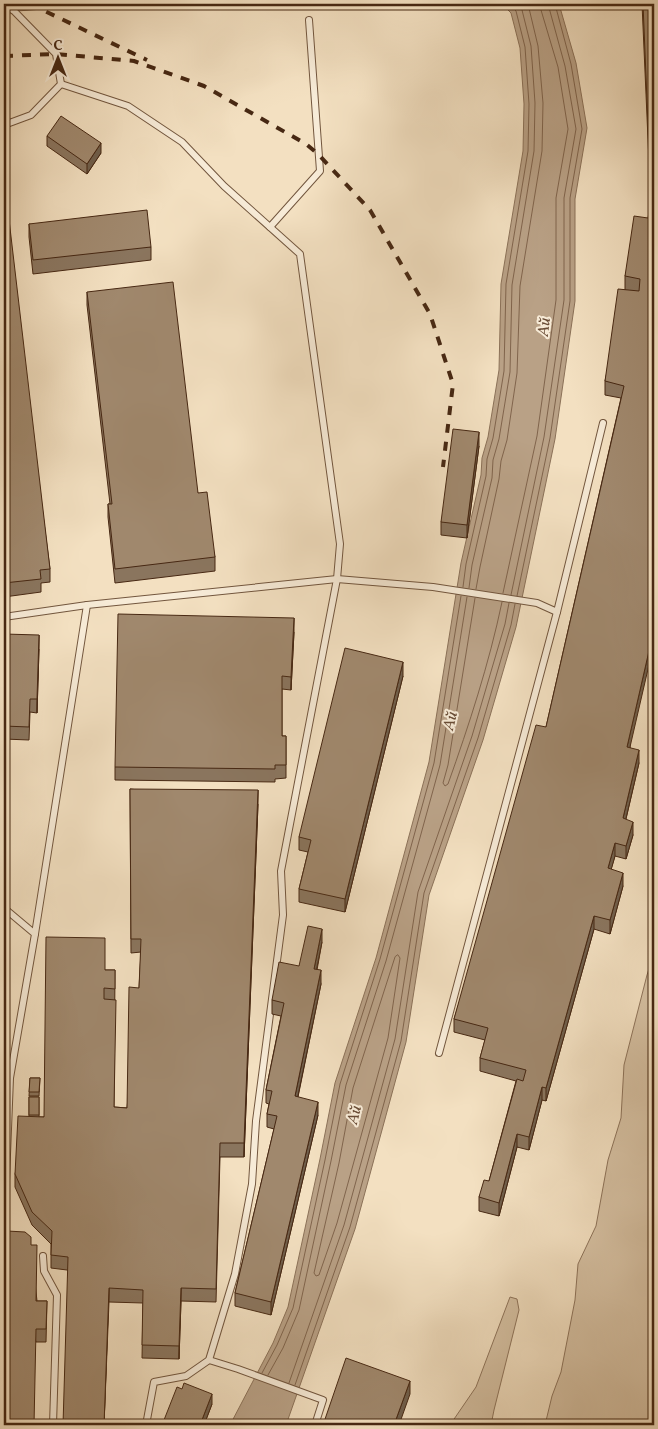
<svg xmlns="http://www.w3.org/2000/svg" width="658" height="1429" viewBox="0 0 658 1429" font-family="Vollkorn,serif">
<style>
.green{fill:#d6c1a3;stroke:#8e745b}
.water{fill:#b9a186;stroke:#8b7158}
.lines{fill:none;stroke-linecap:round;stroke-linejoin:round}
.shore{stroke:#80644c;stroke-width:1}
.lane-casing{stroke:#72563e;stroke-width:8}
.lane{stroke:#f7ebd7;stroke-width:6}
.rail{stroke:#472813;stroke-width:4;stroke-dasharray:9 9;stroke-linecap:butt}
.wall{fill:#8a755e;stroke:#472813}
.shaded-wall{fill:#705f4c;stroke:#472813}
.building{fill:#a0886d;stroke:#472813}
.labels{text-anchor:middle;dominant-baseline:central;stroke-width:4;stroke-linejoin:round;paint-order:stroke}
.water-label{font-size:16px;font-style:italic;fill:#694c36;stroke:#f7ebd7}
</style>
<rect width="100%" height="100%" fill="#f3e0c1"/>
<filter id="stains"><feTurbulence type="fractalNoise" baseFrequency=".004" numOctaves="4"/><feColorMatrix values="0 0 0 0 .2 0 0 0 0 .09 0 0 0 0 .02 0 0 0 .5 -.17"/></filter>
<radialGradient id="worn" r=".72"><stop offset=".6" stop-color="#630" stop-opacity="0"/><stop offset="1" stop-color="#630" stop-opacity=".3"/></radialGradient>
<g class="green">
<polygon points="654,953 654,1425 545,1425 552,1396 561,1372 575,1300 578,1264 596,1226 608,1160 621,1118 624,1065 647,975"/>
<polygon points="510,1297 517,1299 519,1310 494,1410 491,1425 450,1425 476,1387"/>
</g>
<g class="water">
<polygon points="4,4 85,4 56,8 4,12"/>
<polygon points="502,4 559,4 576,63 587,128 575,199 575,301 555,439 516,627 483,740 429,895 406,1042 355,1229 286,1425 230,1425 273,1343 288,1307 320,1159 335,1083 376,958 429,762 461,563 481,475 482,458 488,437 499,370 501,284 523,151 524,104 520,48 511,13"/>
</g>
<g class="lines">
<g class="shore">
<polyline points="463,587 466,564 486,476 487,459 493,438 504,371 506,284 528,151 529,104 525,47 516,11 509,4"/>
<polyline points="469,588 472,565 492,478 493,460 499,439 510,372 512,285 534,151 535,103 531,46 522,10 518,4"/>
<polyline points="476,589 480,567 499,479 501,461 507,440 517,373 520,286 542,151 543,103 538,46 528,4"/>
<polyline points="503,593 537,436 556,300 556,198 568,129 558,67 541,10 541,4"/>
<polyline points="511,595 544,437 564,300 564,198 576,129 565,66 548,4"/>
<polyline points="517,596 550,438 570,301 570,198 582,129 571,64 555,4"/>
<path d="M475,598L448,765L443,783L445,786L448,784C469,725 489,664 502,602"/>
<polygon points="398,955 400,958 388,1038 337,1223 319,1275 316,1276 314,1273 339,1163 353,1088 395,957"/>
<polyline points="262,1373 277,1345 293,1308 325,1160 340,1084 380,959 434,763 461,596"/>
<polyline points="268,1375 283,1348 299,1310 331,1161 346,1085 386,961 440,765 467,597"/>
<polyline points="289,1383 344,1225 395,1039 418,892 472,736 505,624 509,603"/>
<polyline points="295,1385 350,1227 401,1041 424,893 478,738 511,625 515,604"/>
</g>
<defs>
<g id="lane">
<polyline points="4,5 14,11 56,54 61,84 31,115 4,125"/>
<polyline points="61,84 128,106 182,142 224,186 300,254 340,544 337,579 281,871 283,915 256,1121 252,1184 235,1274 209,1360 186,1376 154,1382 146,1425"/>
<polyline points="270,227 320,171 309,20"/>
<polyline points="4,617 87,605 337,579 433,587 537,603 557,612"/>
<polyline points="4,908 35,934 10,1078 5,1205 4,1205"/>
<polyline points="35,934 87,605"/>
<polyline points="439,1053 557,612 603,423"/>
<polyline points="43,1256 44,1271 57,1295 53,1425"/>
<polyline points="209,1360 238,1369 323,1400 315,1425"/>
</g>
</defs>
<use href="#lane" class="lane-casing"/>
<use href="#lane" class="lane"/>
<g class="rail">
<polyline points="30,4 147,60"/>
<polyline points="4,56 56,54 134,61 204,86 306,144 318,154 370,210 430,314 453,384 443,467"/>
</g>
</g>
<g class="wall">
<polygon points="642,4 654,4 654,162 649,162"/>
<polygon points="47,136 101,153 87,174 47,146"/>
<polygon points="4,212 50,569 50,582 41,583 41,592 4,597"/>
<polygon points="648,218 630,747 639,763 626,819 633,835 626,859 615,856 611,869 623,886 610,934 594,929 546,1101 542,1100 529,1150 517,1147 499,1216 479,1211 479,1197 489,1181 516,1081 480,1071 480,1058 485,1040 454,1032 454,1019 546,727 621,398 605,395 605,381 625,290 625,276"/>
<polygon points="29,224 151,247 151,260 33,274 29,237"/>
<polygon points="87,292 198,493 215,557 215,571 115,583 108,517 108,504 110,504 87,305"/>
<polygon points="479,446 467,538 441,535 441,522"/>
<polygon points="294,632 291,690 282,689 282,736 286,736 286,778 275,779 275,782 115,780 115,767"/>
<polygon points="4,634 39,649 37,713 30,712 29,740 4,739"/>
<polygon points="403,676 345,912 299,902 299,889 308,852 299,850 299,837"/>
<polygon points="130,789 258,804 244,1157 220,1157 216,1302 181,1301 179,1359 142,1358 143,1303 109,1302 67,1270 51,1268 51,1244 32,1225 15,1187 15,1174 29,1116 29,1097 39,1097 39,1117 44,1117 105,970 115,970 114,1107 127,1108 139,988 141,952 131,953"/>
<polygon points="322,942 317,970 321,984 298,1097 318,1115 271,1315 235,1306 235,1293 274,1129 267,1127 267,1114 269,1104 266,1103 266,1090 281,1016 272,1014 272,1000 299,966"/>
<polygon points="30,1078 40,1078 39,1096 29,1096"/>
<polygon points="7,1231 31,1245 37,1301 47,1301 46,1342 36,1342"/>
<polygon points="212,1404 204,1425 164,1425 164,1420"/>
</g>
<g class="shaded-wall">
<polygon points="101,143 101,153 87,174 87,164"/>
<polygon points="479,432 479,446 467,538 467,525"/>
<polygon points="294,618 294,632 291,690 291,677"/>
<polygon points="654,629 654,643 627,760 627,747"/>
<polygon points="39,635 39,649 37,713 37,699"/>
<polygon points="403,662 403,676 345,912 345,899"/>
<polygon points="639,750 639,763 623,831 623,818"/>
<polygon points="258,790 258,804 244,1157 244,1143"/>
<polygon points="633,822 633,835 626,859 626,846"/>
<polygon points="615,843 615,856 608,881 608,868"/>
<polygon points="623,873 623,886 610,934 610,920"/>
<polygon points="594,916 594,929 546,1101 546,1088"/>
<polygon points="322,929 322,942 314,982 314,969"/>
<polygon points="321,970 321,984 295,1110 295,1096"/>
<polygon points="542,1087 542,1100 529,1150 529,1137"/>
<polygon points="318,1102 318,1115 271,1315 271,1302"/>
<polygon points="517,1134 517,1147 499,1216 499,1203"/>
<polygon points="109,1288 109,1302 104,1425"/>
<polygon points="181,1288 181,1301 179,1359 179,1346"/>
<polygon points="410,1381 410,1394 399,1425 394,1425"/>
<polygon points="212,1394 212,1404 204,1425 200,1425"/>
</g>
<g class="building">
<polygon points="643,4 654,4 654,149 649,149"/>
<polygon points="61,116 101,143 87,164 47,136"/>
<polygon points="654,183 654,629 627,747 639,750 623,818 633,822 626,846 615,843 608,868 623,873 610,920 594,916 546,1088 542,1087 529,1137 517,1134 499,1203 479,1197 484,1180 489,1181 517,1079 523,1081 526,1070 480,1058 488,1028 454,1019 536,725 546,727 624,386 605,381 618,289 639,291 640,279 625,276 634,216 648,218"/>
<polygon points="147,210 151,247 33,260 29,224"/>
<polygon points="8,211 50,569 40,570 41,579 4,583 4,212"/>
<polygon points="173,282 198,493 207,492 215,557 115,569 108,504 112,504 87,292"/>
<polygon points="453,429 479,432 467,525 441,522"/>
<polygon points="118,614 294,618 291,677 282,676 282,736 286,736 286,765 275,765 275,769 115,767"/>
<polygon points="4,634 39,635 37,699 30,699 29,727 4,726"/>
<polygon points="345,648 403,662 345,899 299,889 311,840 299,837"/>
<polygon points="130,789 258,790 244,1143 220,1143 216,1289 181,1288 179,1346 142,1345 143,1290 109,1288 104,1425 63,1425 68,1257 51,1255 52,1231 32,1212 15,1174 18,1116 44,1117 46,937 105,938 105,970 115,970 115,989 104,988 104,999 116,1000 114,1107 127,1108 129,987 139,988 141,939 131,939"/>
<polygon points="308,926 322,929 314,969 321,970 295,1096 318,1102 271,1302 235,1293 277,1116 267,1114 272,1091 266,1090 284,1003 272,1000 279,962 299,966"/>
<polygon points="30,1078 40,1078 39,1092 29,1092"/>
<rect x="29" y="1097" width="10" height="18"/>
<polygon points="4,1216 7,1216 7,1231 25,1232 31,1237 31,1245 37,1245 36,1301 47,1301 46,1329 36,1329 34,1425 4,1425"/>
<polygon points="346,1358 410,1381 394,1425 323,1425"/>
<polygon points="184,1383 212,1394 200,1425 168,1425 169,1422 164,1420 177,1387 182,1389"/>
</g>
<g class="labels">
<g class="water-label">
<text transform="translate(545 327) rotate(-83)">Ай</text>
<text transform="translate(451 721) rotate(-76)">Ай</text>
<text transform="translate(355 1115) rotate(-76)">Ай</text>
</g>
</g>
<rect width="658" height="1429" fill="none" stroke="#f3e0c1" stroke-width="20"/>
<rect x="5" y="5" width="648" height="1419" fill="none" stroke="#472813" stroke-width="2.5"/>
<rect x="10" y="10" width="638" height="1409" fill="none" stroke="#472813"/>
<g transform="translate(58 58)" stroke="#f7ebd7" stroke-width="4" paint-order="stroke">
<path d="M0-4L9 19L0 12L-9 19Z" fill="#472813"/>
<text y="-8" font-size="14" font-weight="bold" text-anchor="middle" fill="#472813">С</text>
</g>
<rect width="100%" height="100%" filter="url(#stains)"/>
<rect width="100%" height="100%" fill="url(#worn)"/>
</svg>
